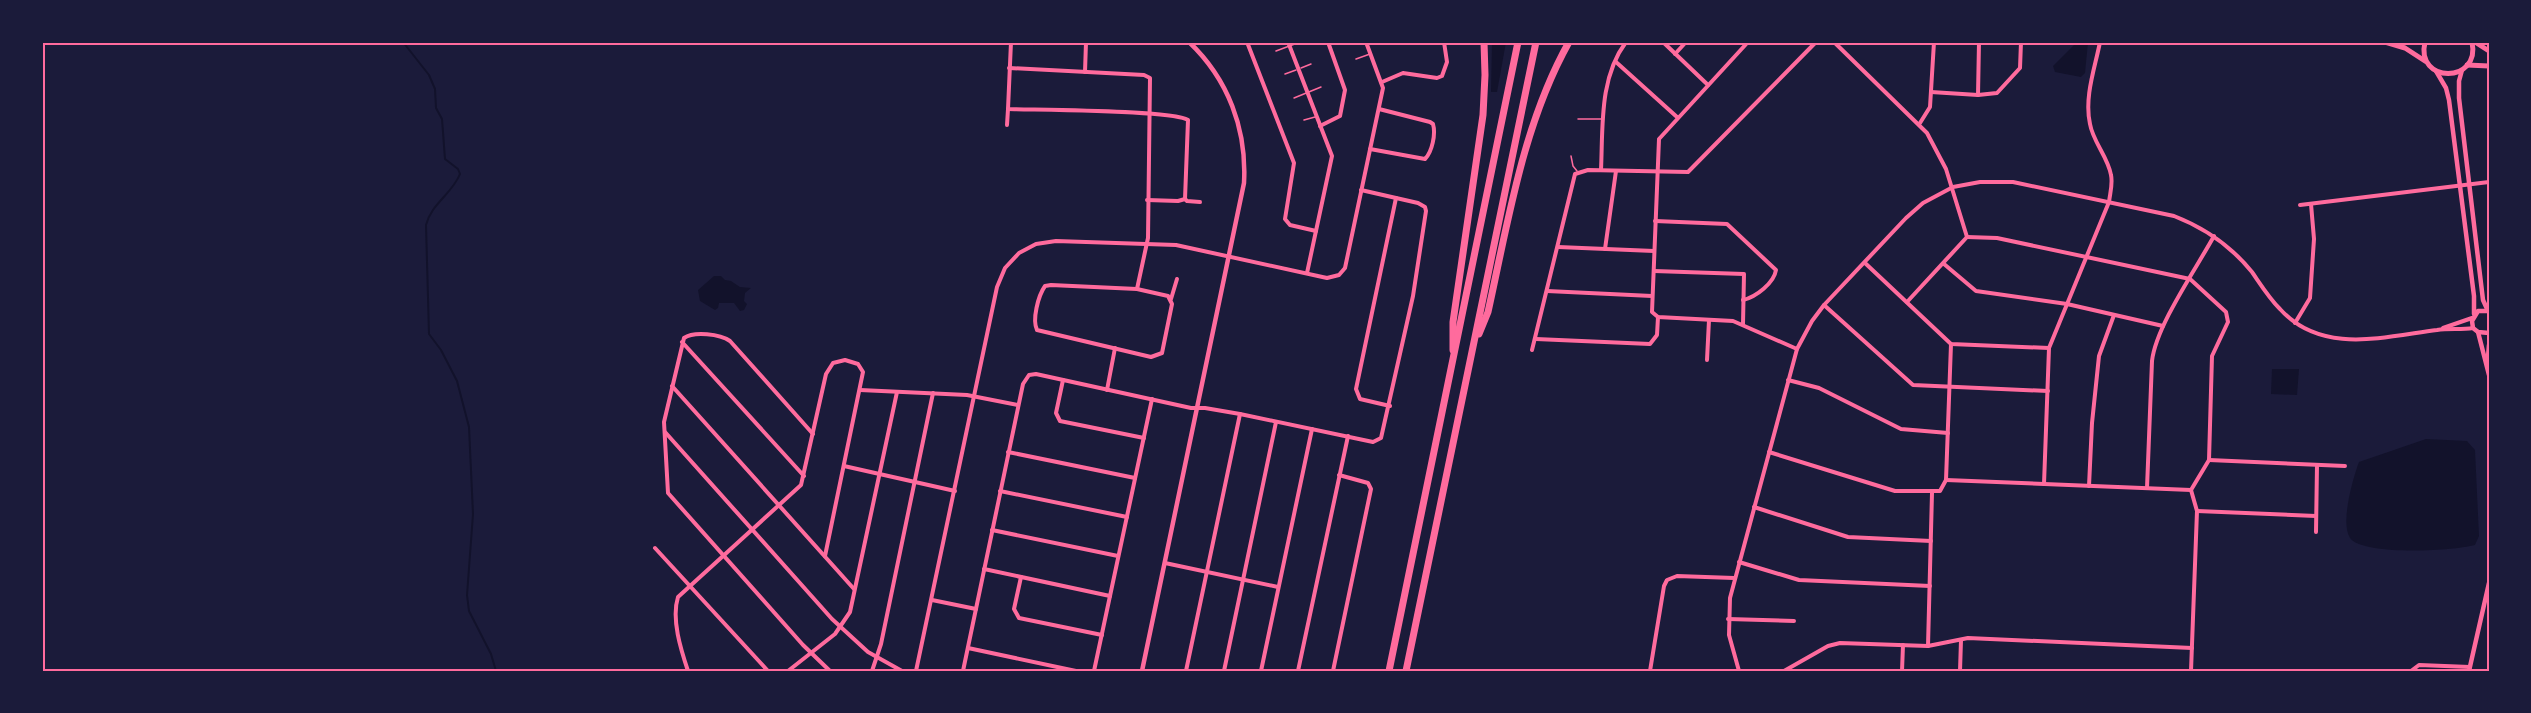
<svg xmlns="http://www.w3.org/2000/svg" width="2531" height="713" viewBox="0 0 2531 713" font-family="Poppins,sans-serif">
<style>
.water{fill:#12122b}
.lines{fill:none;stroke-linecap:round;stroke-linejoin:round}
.stream{stroke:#12122b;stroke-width:2}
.service{stroke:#ff6b9d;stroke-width:1.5}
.minor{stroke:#ff6b9d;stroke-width:4}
.tertiary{stroke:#ff6b9d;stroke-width:4.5}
.secondary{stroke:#ff6b9d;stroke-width:5}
.motorway{stroke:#ff6b9d;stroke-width:7}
.neatline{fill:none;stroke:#ff6b9d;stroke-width:2}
</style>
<rect width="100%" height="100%" fill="#1b1b3a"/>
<g class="water">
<polygon points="1492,42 1506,42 1497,92 1491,92"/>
<polygon points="2077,42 2088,42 2085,73 2081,77 2055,72 2053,66"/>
<polygon points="714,276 721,276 725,280 731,281 740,287 751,288 745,293 744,301 747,304 744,310 740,311 734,303 719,303 718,308 715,310 700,301 698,290"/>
<polygon points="2272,369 2299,369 2297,395 2271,394"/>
<path d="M2426,439L2467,441L2475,450L2479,536L2475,545C2454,551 2363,556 2350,538C2340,523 2353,478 2359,462Z"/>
</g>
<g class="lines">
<path class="stream" d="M403,42L429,75L435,89L436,108L442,119L445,159L458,169L460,174C452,194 431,204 426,225L429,334L441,350L457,381L469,427L473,514L467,595L469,611L491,654L496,671"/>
<g class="service">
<polyline points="1276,51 1300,42"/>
<polyline points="1356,59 1370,54"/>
<polyline points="1301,68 1311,64"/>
<polyline points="1285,74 1296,70"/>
<polyline points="1294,98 1321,87"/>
<polyline points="1578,119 1602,119"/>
<polyline points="1304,120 1315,117"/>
<polyline points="1571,156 1573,166 1577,171"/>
</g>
<g class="minor">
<path d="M1011,42L1008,109C1036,110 1173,110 1188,120L1185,199L1178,201L1147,200"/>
<polyline points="1247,42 1294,163 1285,219 1290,225 1316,231"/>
<polyline points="1288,42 1332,156 1307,273"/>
<polyline points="1663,42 1708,85"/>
<polyline points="1748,42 1659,139 1652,312 1658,317 1733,321 1797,349"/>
<polyline points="1834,42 1927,133 1946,169 1967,237"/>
<polyline points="1675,54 1686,42"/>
<polyline points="1616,62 1677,117"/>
<polyline points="1009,68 1144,75 1150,78 1148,238 1137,289"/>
<polyline points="1085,72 1086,42"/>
<polyline points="1382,82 1403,73 1437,78 1442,76 1447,62 1444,42"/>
<polyline points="1931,92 1978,95 1997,93 2020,68 2021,42"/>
<polyline points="1978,95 1979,42"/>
<polyline points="1920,123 1930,107 1934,42"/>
<polyline points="1007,125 1008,109"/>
<polyline points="1320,126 1340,116 1345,90 1328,42"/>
<path d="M1370,149L1425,159C1432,152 1436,134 1433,124L1430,122L1379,109"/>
<path d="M1601,170C1603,127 1599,78 1626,42"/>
<polyline points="1185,199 1187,201 1200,202"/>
<polyline points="2300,205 2489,182"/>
<path d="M1655,221L1727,224L1776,270C1774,283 1756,297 1743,300"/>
<polyline points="1967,237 1997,238 2190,279 2226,312 2228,322 2212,356 2209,460 2191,490"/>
<polyline points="1558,247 1654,251"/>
<polyline points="1605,249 1616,171"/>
<polyline points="1865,263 1951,344 2049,348"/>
<polyline points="1944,264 1976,291 2067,304 2163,326"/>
<polyline points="1654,271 1744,274 1743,324"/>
<path d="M1051,285L1137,289L1168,296L1172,304L1162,353L1151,357L1037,330C1032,320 1038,296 1045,286Z"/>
<polyline points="1547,291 1652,296"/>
<polyline points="1171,299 1177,279"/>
<polyline points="1907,302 1967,237"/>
<polyline points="1824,305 1913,385 2048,391"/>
<polyline points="2295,323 2310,298 2314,239 2311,204"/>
<polyline points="2443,328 2472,318"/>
<polyline points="1536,339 1650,344 1657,335 1658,317"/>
<polyline points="682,342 804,476"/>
<polyline points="1532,350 1575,174 1588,170 1688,172 1816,42"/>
<polyline points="1707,360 1709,320"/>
<polyline points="1063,380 1056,413 1060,421 1144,438"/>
<polyline points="1788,380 1819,388 1901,429 1948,433"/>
<polyline points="672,386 854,589"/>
<polyline points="860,390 967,395 1018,405"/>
<polyline points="1107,390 1115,348"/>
<polyline points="1390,406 1360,399 1356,389 1396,198"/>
<polyline points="665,432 832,619 868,652 902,671"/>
<path d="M813,434L730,341C720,334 694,331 684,338L664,422L668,493L803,645L830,671"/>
<polyline points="1008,452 1135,478"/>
<polyline points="1769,452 1895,491 1940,491 1946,480 1951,344"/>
<polyline points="2209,460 2345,466"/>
<polyline points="844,466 955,491"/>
<polyline points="1946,480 2191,490"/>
<path d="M2044,484L2049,348L2109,202C2110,193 2113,184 2111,175C2108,157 2093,142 2090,124C2084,97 2095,68 2100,42"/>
<polyline points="2089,486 2092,423 2099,356 2114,315"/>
<path d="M2147,488L2152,361C2156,326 2196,269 2214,236"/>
<polyline points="2191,490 2197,511 2191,671"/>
<polyline points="1000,491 1127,517"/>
<polyline points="1754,507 1848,537 1931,541"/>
<polyline points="2197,511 2316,516"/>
<polyline points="992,530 1118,556"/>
<polyline points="2316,532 2317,465"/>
<polyline points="655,548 768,671"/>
<polyline points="1739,562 1799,580 1930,586"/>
<polyline points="1165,563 1278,587"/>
<polyline points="984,569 1110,596"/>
<polyline points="1021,577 1014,609 1019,618 1102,635"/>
<polyline points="932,600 976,609"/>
<polyline points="1728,619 1794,621"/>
<polyline points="1928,646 1932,493"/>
<polyline points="968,648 1076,671"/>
<path d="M688,671C681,650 671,619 678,597L801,485L826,374L833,363L845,360L858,364L863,372L825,556"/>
<polyline points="788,671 835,634 850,612 897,392"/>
<polyline points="872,671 881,644 933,393"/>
<polyline points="916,671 997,287 1005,268 1019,253 1036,244 1056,241 1176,245 1327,278 1339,275 1345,268 1383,88 1366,42"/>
<polyline points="963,671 1023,384 1029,375 1036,374 1191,408 1205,408 1240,414 1373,442 1381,438 1413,296 1426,211 1425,207 1418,203 1361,190"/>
<polyline points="1094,671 1152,399"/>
<polyline points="1186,671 1240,414"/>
<polyline points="1224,671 1276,422"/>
<polyline points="1261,671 1312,429"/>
<polyline points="1298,671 1348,436"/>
<polyline points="1333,671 1371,489 1368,483 1339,475"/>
<polyline points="1650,671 1664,586 1667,580 1677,576 1734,578"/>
<path d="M1739,671L1729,635L1730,598L1797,349L1812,321L1824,305L1906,218L1923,203L1953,187L1980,182H2013L2174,216C2205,228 2231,246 2252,272C2261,285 2269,298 2280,309C2321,355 2383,337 2437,330C2449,328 2461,330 2473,328"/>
<polyline points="1784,671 1828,646 1840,643 1928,646 1968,638 2192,648"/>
<polyline points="1902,671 1903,645"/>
<polyline points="1960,671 1961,640"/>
<polyline points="2411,671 2419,665 2470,667"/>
</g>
<g class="tertiary">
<polyline points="2462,70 2459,81 2459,98 2480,275 2483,300 2488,311"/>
<polyline points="2436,71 2446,88 2449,100 2474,296 2474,314"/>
<polyline points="2489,311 2478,311 2472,321 2473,328 2478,332 2489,333"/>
<polyline points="2478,332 2489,375"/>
<polyline points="2488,357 2489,345"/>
<path d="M1142,671L1244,183C1247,129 1228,79 1189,42"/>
<polyline points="2469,671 2489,583"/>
</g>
<g class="secondary">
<polyline points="2385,42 2405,48 2425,61"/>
<path d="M2425,42C2415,84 2481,84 2472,42"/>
<polyline points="2475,42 2489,51"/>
<polyline points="2467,65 2489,66"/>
</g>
<g class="motorway">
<path d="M1479,334L1488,312C1508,222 1523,124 1569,42"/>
<polyline points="1453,350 1453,322 1483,115 1485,75 1484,42"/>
<polyline points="1389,671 1518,42"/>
<polyline points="1406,671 1536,42"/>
</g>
</g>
<rect width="2531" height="713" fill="none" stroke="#1b1b3a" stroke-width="87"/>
<rect x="44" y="44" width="2444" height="626" class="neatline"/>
</svg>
